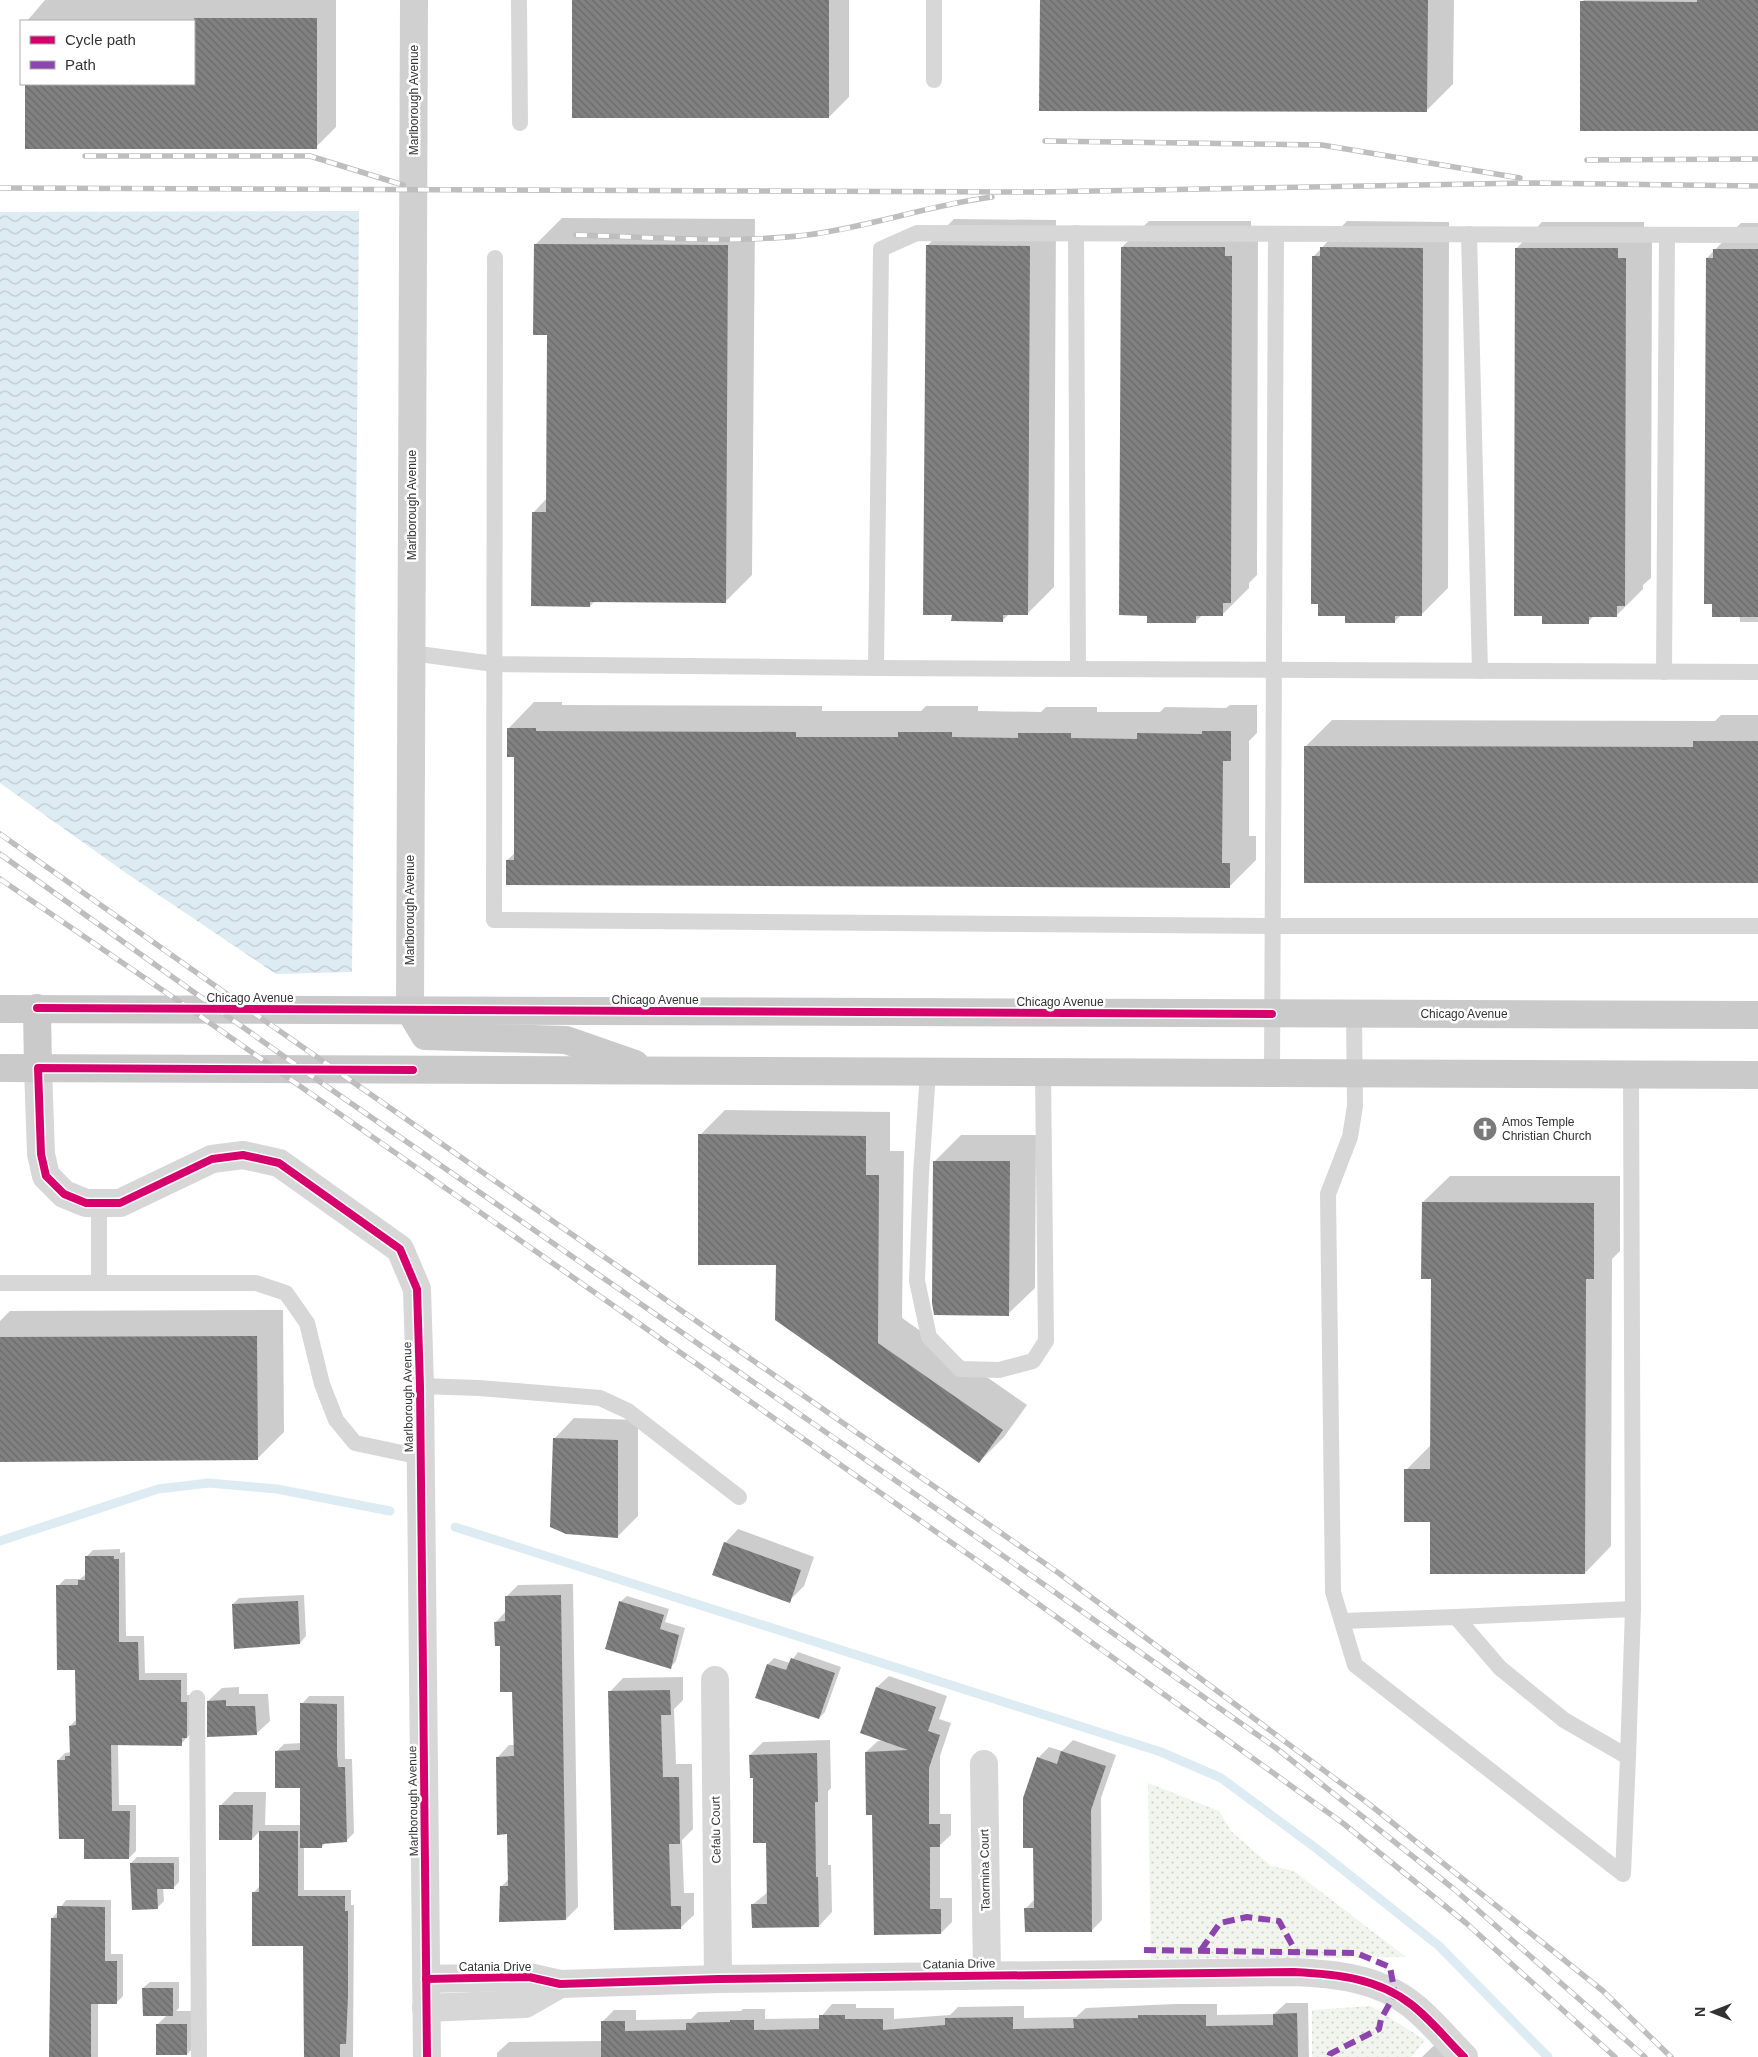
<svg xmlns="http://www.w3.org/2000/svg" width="1758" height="2057" viewBox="0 0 1758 2057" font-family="Arial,sans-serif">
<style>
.green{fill:url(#green-dots)}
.water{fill:url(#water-waves)}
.shadow{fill:#0003}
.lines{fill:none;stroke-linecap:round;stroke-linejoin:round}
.stream{stroke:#ddebf3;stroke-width:9}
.building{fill:url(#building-back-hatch)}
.lane{stroke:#d7d7d7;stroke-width:16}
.street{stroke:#d7d7d7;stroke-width:28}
.secondary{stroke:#d0d0d0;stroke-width:28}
.primary{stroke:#cacaca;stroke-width:28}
.rail-casing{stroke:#bebebe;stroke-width:5.5}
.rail{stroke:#fff;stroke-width:4;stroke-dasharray:11;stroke-linecap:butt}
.quiet{stroke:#8e44ad;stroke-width:6;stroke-dasharray:12 6;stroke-linecap:butt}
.cycleway-casing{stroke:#fff;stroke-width:11}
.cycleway{stroke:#d6006c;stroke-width:8}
.labels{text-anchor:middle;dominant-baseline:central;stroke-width:5;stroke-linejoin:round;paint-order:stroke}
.street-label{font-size:12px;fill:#333;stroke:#fff}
.poi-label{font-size:12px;fill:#333;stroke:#fff;text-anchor:start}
</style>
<defs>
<pattern id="green-dots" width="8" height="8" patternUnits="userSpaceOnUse" patternTransform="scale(1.25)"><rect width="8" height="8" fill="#f1f5ed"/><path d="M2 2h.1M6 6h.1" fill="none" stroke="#cfd2cc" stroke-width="1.8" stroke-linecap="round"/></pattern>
<pattern id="water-waves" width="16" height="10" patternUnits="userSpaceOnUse" patternTransform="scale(1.25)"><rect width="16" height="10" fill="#ddebf3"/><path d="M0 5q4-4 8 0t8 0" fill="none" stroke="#becad1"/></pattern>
<pattern id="building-back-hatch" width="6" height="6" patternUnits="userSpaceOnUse" patternTransform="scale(1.25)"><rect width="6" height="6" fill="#818181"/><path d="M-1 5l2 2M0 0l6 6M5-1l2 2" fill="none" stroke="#6a6a6a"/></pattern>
</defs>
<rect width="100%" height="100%" fill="#fff"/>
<g class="green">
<polygon points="1148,1783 1219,1811 1231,1831 1271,1866 1294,1871 1406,1957 1151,1959"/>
<polygon points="1371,2006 1425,2040 1411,2057 1312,2057 1312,2010"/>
</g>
<polygon class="water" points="359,211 352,972 276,974 126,873 0,783 0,212"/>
<g class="shadow">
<polygon points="45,0 336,0 336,127 316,147 27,148 27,84 194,84 194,21 27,21"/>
<polygon points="573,0 849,0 849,97 829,117"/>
<polygon points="1041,0 1454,0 1453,84 1427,110"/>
<polygon points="1584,0 1758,0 1758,130 1582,2"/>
<polygon points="562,218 755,219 752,575 725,602 595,601 590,606 533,513 547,498 548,334 535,245"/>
<polygon points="954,219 1056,220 1054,587 1027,614 1009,614 1003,620 927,246"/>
<polygon points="1149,221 1251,221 1251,230 1258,230 1257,575 1249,583 1249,588 1222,615 1202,615 1195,622 1148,615 1122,247"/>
<polygon points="1347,221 1449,222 1448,588 1421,615 1401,615 1394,622 1346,615 1319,602 1314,256"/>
<polygon points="1542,222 1644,222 1644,232 1652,232 1651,578 1643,585 1643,589 1617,615 1595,615 1588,622 1516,249"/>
<polygon points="1741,223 1758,223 1758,622 1740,622 1707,258"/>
<polygon points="534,702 562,702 562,705 822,706 822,711 921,711 926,706 978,706 978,711 1041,712 1046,707 1097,707 1097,712 1160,712 1165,707 1226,708 1230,705 1257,705 1257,733 1249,741 1249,836 1256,836 1256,860 1230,886 507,860 515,853 515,756 508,729"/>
<polygon points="1721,715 1758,715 1758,881 1305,747 1332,720 1715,721"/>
<polygon points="725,1110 890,1112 890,1151 904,1151 902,1318 1027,1405 1004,1437 979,1462 777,1263 700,1135"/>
<polygon points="961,1135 1036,1135 1035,1288 1008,1314 935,1161"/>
<polygon points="1450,1176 1620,1176 1620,1251 1612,1259 1611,1546 1585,1573 1431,1521 1406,1470 1432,1444 1432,1278 1423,1202"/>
<polygon points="283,1310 284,1432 257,1459 0,1461 0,1321 10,1311"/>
<polygon points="574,1418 638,1420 638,1516 618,1536 554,1439"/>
<polygon points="738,1529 814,1557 804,1586 790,1600 725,1543"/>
<polygon points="120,1549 120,1553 125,1552 126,1636 144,1636 145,1673 187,1673 187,1695 194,1695 194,1730 181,1744 118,1744 119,1805 136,1805 136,1851 129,1858 85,1838 58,1760 65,1753 71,1752 70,1726 77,1719 76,1669 58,1586 65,1579 80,1579 86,1574 86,1557 93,1550"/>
<polygon points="573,1584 578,1907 566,1919 500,1920 501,1887 509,1879 508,1833 498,1757 509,1745 515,1745 513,1691 496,1622 506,1611 506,1597 518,1585"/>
<polygon points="304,1595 306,1636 300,1643 235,1648 233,1604 239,1598"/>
<polygon points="627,1596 669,1609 665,1622 685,1628 676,1661 670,1668 620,1602"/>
<polygon points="798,1652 841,1667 825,1712 819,1718 756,1697 768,1664 774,1658 790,1663"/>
<polygon points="889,1676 947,1696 939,1719 951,1723 940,1756 940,1814 951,1814 951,1835 940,1845 940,1898 952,1898 952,1922 941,1933 873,1813 866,1752 878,1741 884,1740 861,1733 877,1687"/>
<polygon points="683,1677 683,1700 674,1709 676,1764 692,1764 693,1829 682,1840 684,1893 694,1893 694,1915 680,1928 615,1928 610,1692 623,1678"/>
<polygon points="239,1687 239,1694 268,1694 270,1721 256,1734 208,1701 222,1688"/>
<polygon points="309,1696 344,1696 345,1759 352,1759 354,1833 346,1841 326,1842 322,1847 304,1847 304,1890 351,1890 351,1905 354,1905 353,2057 306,2057 304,1945 254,1892 260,1886 260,1831 252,1839 221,1805 234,1792 266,1792 265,1825 302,1825 302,1787 276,1752 284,1744 302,1743 302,1704"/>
<polygon points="830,1740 831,1788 828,1791 828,1865 831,1865 832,1912 819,1926 752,1905 768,1892 767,1842 750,1755 763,1742"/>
<polygon points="1073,1740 1116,1755 1101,1798 1102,1920 1091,1931 1025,1909 1035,1899 1038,1758 1049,1747 1062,1751"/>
<polygon points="137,1857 179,1857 179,1882 173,1888 163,1888 164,1901 158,1907 131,1863"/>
<polygon points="66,1900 111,1900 111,1954 123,1954 123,1996 116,2003 98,2003 98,2057 51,2057 52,1919"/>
<polygon points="150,1982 179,1982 179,2008 176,2011 200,2011 200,2041 187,2054 157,2025 167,2015 143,1988"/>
<polygon points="1286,2003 1308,2003 1309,2057 497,2057 497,2053 509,2042 602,2041 602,2022 614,2010 636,2010 636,2020 691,2019 698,2012 741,2011 743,2009 765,2009 765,2019 820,2018 832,2004 856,2004 856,2008 894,2008 894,2019 950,2015 958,2007 1024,2006 1024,2018 1076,2017 1086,2008 1175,2004 1217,2004 1217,2015 1274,2014"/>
<polygon points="1446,2034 1470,2057 1422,2057"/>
</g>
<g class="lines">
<g class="stream">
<polyline points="455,1527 1161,1752 1221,1778 1317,1849 1439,1946 1548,2057"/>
<polyline points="0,1541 158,1489 209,1483 277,1489 390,1511"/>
</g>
</g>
<g class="building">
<rect x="572" y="0" width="257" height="118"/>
<polygon points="1040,0 1428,0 1427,112 1039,111"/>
<polygon points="1697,0 1758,0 1758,131 1580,131 1580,1 1697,2"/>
<polygon points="194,18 317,18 317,149 25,149 25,84 194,84"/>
<polygon points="534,244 728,245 726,603 590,602 590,607 531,606 532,512 546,512 547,335 533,335"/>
<polygon points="926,245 1030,246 1028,615 1003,615 1003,622 951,621 952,615 923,615"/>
<polygon points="1121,247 1225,247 1225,256 1232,256 1231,603 1223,603 1223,616 1196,616 1196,623 1147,623 1147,616 1119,615"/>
<polygon points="1320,247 1423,248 1422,616 1395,616 1395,623 1345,623 1345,616 1318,616 1318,604 1311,604 1312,256 1320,256"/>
<polygon points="1515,248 1618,248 1618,258 1626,258 1625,606 1617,606 1617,617 1589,617 1589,624 1542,624 1542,616 1514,616"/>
<polygon points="1713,249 1758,249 1758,617 1712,617 1712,604 1704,604 1706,258 1713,258"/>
<polygon points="507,728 536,728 536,731 796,732 796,737 898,737 898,732 952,732 952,737 1018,738 1018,733 1071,733 1071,738 1137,739 1137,733 1202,734 1202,731 1231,731 1231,761 1223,761 1222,863 1230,863 1230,888 506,885 506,860 514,860 514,757 507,757"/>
<polygon points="1693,741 1758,741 1758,883 1304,883 1304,746 1693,747"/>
<polygon points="698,1134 866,1136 866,1175 879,1175 878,1343 1003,1430 979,1463 775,1320 776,1265 698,1265"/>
<polygon points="933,1161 1010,1161 1009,1316 934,1315 932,1303"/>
<polygon points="1422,1202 1594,1203 1594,1279 1586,1279 1585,1574 1430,1574 1430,1522 1404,1522 1404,1469 1430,1469 1431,1279 1421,1279"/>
<polygon points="257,1336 258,1460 0,1462 0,1337"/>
<polygon points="553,1438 618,1440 618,1538 566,1534 550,1527"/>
<polygon points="724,1542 801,1570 790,1603 712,1575"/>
<polygon points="85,1556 114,1556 114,1559 119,1559 119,1642 138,1642 139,1680 181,1680 181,1702 187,1702 187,1738 182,1738 182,1746 111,1745 112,1811 130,1811 129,1859 84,1859 84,1839 59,1839 57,1760 65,1760 65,1756 70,1756 69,1726 76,1725 75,1670 57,1670 56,1585 78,1585 78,1580 85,1580"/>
<polygon points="561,1595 566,1920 499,1922 500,1886 508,1886 507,1834 497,1835 496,1757 514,1756 512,1692 500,1692 500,1646 495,1646 494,1622 505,1621 505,1596"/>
<polygon points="298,1601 300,1644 234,1649 232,1604"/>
<polygon points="619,1601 664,1615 660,1629 679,1635 671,1669 605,1649"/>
<polygon points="791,1658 835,1673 819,1719 755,1698 767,1664 786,1670"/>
<polygon points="876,1687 936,1707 928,1731 940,1735 929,1768 929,1824 940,1824 940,1847 930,1847 930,1909 941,1909 941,1934 874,1935 872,1815 866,1815 865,1752 908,1750 860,1733"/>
<polygon points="670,1690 671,1715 661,1715 663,1777 679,1777 680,1844 669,1844 671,1906 681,1906 681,1929 614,1930 608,1691"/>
<polygon points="226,1700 226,1706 255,1706 257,1735 207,1737 207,1701"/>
<polygon points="300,1703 337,1704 337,1755 338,1767 345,1767 347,1842 322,1844 322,1848 300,1848 300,1788 275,1788 275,1751 300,1750"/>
<polygon points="1061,1751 1106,1766 1091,1810 1092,1932 1025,1932 1024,1908 1034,1908 1033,1848 1023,1848 1023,1798 1037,1757 1057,1764"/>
<polygon points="817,1753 818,1802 815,1802 816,1877 818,1877 819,1927 752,1928 751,1904 767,1904 766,1843 753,1843 753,1778 750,1778 749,1755"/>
<polygon points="219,1805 253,1805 252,1840 219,1840"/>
<polygon points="259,1831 298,1831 298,1896 345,1896 345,1911 348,1911 348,1996 346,2044 340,2044 340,2057 304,2057 303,1946 252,1946 252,1892 259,1892"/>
<polygon points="130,1863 174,1863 174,1889 157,1889 158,1909 132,1910"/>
<polygon points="57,1906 105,1907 105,1961 117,1961 117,2004 91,2004 91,2057 49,2057 51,1918 57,1918"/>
<polygon points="142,1988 173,1988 173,2016 143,2016"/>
<polygon points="1297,2013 1298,2057 601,2057 601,2021 625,2021 625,2031 686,2030 686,2023 730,2022 730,2020 754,2020 754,2030 819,2029 819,2015 845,2015 845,2019 883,2019 883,2030 945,2025 945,2018 1013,2017 1013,2029 1074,2028 1073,2019 1138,2018 1138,2015 1206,2015 1206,2026 1273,2025 1273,2014"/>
<rect x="156" y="2024" width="31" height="31"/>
</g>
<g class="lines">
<g class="lane">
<polyline points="519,0 520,123"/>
<polyline points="934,80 934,0"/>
<polyline points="1076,233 1078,669"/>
<polyline points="1469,234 1480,671"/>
<polyline points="495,258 494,920 1273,926 1758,926"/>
<polyline points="411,653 494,664 876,668 1758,672"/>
<polyline points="876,668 881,249 917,233 1758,235"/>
<polyline points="1664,672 1667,235"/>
<polyline points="928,1072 921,1174 917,1281 929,1337 960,1369 999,1370 1033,1361 1046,1341 1043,1072"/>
<polyline points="1272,1072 1276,234"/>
<polyline points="99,1203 99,1283"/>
<polyline points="0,1283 256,1283 286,1293 307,1323 322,1384 336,1420 355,1443 421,1457"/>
<polyline points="420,1386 479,1388 600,1398 628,1411 739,1497"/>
<polyline points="1456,1617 1633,1609"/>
<polyline points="1342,1621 1456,1617 1500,1668 1564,1720 1628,1757 1623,1874 1355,1665 1333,1592 1328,1194 1350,1137 1355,1106 1354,1014"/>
<polyline points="197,1698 199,2057"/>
<polyline points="1628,1757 1633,1609 1631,1074"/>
</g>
<g class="street">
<polyline points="38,1068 41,1154 46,1176 64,1194 86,1203 120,1203 212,1159 243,1155 279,1163 400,1249 417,1289 420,1386 427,2057"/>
<polyline points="715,1680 718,1979"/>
<polyline points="984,1764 987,1975"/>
<path d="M426,1979L529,1977L560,1984L718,1979L1294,1972C1336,1974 1378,1978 1412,2005C1431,2020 1447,2040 1464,2057"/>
<polyline points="426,2008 525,2004 560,1984"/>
</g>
<polyline class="secondary" points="410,1011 414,0"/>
<g class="primary">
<polyline points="37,1008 38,1068"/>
<polyline points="0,1009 1758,1015"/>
<polyline points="410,1011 425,1036 566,1040 635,1064"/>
<polyline points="0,1068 1758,1075"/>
</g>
<defs>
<g id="rail">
<polyline points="1045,141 1322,145 1520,178"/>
<polyline points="85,156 310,156 403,185"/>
<polyline points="1587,160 1758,159"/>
<polyline points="0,188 1039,192 1531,183 1758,186"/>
<path d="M576,235C653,237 731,244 807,235C870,227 929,205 992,197"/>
<polyline points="0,834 248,1009 1060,1574 1369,1804 1603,1991 1671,2057"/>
<polyline points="0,854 303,1070 941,1512 1276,1748 1454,1889 1645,2057"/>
<polyline points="0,879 190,1009 1012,1585 1344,1824 1466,1923 1615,2057"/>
</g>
</defs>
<use href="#rail" class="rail-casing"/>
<use href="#rail" class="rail"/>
<g class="quiet">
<polyline points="1144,1950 1356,1953 1390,1967 1395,1994 1381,2019 1379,2029 1330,2054 1329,2057"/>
<polyline points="1201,1950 1220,1923 1247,1917 1279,1921 1296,1952"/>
</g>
<defs>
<g id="cycleway">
<polyline points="37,1008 1272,1014"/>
<polyline points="413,1070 38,1068 41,1154 46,1176 64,1194 86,1203 120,1203 212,1159 243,1155 279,1163 400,1249 417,1289 420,1386 427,2057"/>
<path d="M426,1979L529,1977L560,1984L718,1979L1294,1972C1336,1974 1378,1978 1412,2005C1431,2020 1447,2040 1464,2057"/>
</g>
</defs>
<use href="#cycleway" class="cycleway-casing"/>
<use href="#cycleway" class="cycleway"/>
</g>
<defs>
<symbol id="church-disc" viewBox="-11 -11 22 22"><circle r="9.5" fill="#7a7a7a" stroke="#fff"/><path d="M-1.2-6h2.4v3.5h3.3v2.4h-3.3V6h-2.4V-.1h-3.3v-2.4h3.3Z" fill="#fff"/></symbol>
</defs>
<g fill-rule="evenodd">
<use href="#church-disc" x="1471" y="1115" width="28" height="28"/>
</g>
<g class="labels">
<g class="street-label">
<text transform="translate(414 100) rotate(-90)">Marlborough Avenue</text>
<text transform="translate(412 505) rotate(-90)">Marlborough Avenue</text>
<text transform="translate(410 910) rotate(-90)">Marlborough Avenue</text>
<text x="250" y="998">Chicago Avenue</text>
<text x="655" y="1000">Chicago Avenue</text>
<text x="1060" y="1002">Chicago Avenue</text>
<text x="1464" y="1014">Chicago Avenue</text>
<text transform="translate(408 1397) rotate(-91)">Marlborough Avenue</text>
<text transform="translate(413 1801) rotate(-91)">Marlborough Avenue</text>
<text transform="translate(716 1830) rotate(-91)">Cefalu Court</text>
<text transform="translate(985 1870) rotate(-91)">Taormina Court</text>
<text transform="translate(959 1964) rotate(-1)">Catania Drive</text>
<text x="495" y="1967">Catania Drive</text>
</g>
<g class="poi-label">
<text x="1502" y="1122">Amos Temple<tspan x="1502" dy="14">Christian Church</tspan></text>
</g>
</g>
<rect x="20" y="20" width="175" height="65" fill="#ffffff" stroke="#adadad"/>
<rect x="30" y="36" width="25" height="8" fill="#d6006c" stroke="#adadad"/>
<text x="65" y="45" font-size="15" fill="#333333">Cycle path</text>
<rect x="30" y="61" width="25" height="8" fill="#8e44ad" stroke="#adadad"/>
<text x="65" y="70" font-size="15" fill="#333333">Path</text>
<g transform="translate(1713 2012) rotate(270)" stroke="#ffffff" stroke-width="4" paint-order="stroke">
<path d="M0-4L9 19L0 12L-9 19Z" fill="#333333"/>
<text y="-8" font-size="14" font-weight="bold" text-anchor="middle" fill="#333333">N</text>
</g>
</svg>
